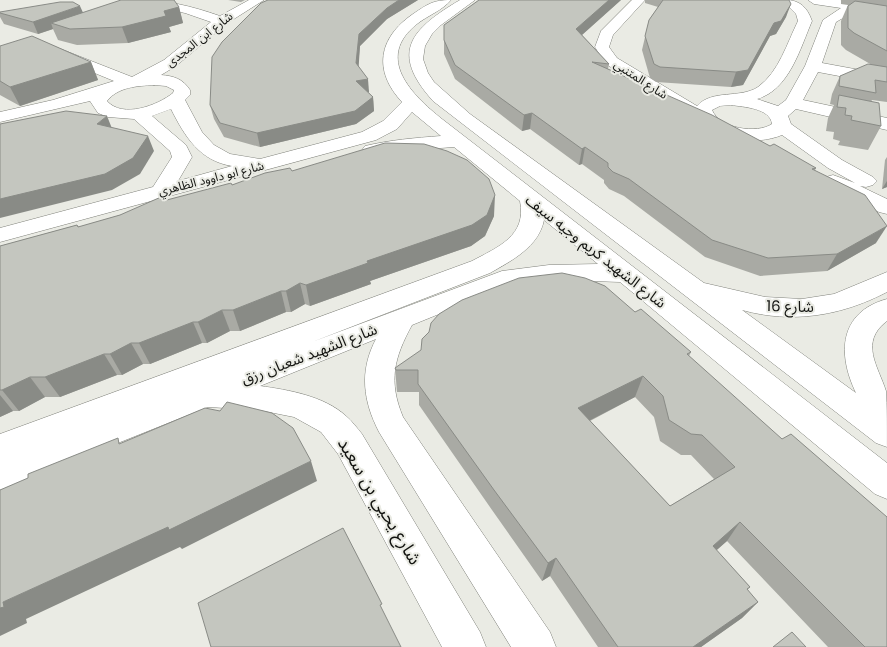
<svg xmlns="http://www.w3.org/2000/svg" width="887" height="647" viewBox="0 0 887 647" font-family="Poppins,'Noto Sans Arabic',sans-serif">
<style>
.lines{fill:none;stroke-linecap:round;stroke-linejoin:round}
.minor-casing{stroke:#80827b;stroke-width:1}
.minor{fill:#fff;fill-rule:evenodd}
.wall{fill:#a9aaa4;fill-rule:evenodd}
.shaded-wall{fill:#898b86}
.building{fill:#c4c6bf;stroke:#898b86;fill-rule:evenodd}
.labels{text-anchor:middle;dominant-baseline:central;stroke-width:4;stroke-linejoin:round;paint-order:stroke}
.far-street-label{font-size:12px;fill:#121310;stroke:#eaebe4}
.street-label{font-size:15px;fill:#121310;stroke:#eaebe4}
.near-street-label{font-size:18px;fill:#121310;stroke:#eaebe4}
</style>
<rect width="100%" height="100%" fill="#eaebe4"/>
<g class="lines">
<defs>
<g id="minor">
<path d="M137,0C167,0 191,6 220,16L249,0H264L226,24L176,66L161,75C174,76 183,79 190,90V95L185,100L202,132L214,145L230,154L260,159L362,132L383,121L402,102C373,71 378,38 413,14C428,4 433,0 451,0C443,10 427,16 417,24C374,58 412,95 442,119L887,463V499L875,494L620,282L564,280L508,286L412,325C394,358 388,381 403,417L550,632L556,647H511L379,432C363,401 359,371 376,339L260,386C289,390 324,396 346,416C352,421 357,428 362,434L480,632L486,647H442L338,454L321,432L294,417L259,410L208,407L0,490V434L472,261C498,247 527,236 520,201L454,147L400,151L372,156L365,154L362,150L365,146C390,140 415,138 441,136L412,112L397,129L376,140L0,242V228L153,187L172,157L170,151L134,119L108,117L98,113L90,101L0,122V112L53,100L114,81L34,48L0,57V47L35,39L132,77L164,60L211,22L185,13L138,3ZM154,85L166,86L174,90L173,93C158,105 123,119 107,101C118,87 137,86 154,85ZM171,109C185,137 200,161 232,166L178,181L192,157L186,145L152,116ZM544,220L598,264L549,265L502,271L312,342L490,273C511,261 539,247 544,220Z"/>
<path d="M460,0H475L441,25L432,34L425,46L423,59L428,73L434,82L470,114L704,283L765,297L802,299L834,294L887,272V292C841,316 792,324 742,310L856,393C837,354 839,312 887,299V321C859,342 878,366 886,391C887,402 887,434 887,447L876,443L433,101C389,52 411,29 460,0Z"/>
<path d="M632,0H645L613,35L609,47L617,58L697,106C712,89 740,99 758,87C779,72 787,43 798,21L796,14L784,2L785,0C800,0 807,7 812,21C800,49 789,90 757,99L778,106L786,100L805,66L823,20L841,8L814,4L808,0H840L887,7V15L851,9L850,14L836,22L822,63L887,75V85L818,72L803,100L887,118V130L796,109L788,116L791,124L842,160L873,177L877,181L873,185L866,187L860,186L887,199V214L879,212L826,185L822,181L826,177L833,175L855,183L828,168L782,135C756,146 712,141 696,115H686L606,64L595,47L601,31ZM731,105C744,107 770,108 772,124C757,134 720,129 712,110L720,106Z"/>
</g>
</defs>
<use href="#minor" class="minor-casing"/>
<use href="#minor" class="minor"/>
</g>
<g class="wall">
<polygon points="228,0 245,0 241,2"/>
<polygon points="268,0 418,0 387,19 360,46 358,66 369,92 368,92 373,97 374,111 356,124 260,147 224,137 214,119 210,105"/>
<polygon points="479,0 621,0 582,35 609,64 608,69 816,168 815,170 876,243 827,271 760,276 705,257 624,196 609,189 604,183 604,180 582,164 579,165 530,129 522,131 455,79 444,54 444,25"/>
<polygon points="645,0 789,0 786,17 776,34 770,36 743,85 731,87 656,82 650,78 642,50 649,20 658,7 645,3"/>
<polygon points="841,0 887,0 887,102 872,100 871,102 881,126 868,150 838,145 840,141 833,139 834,132 826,131 828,118 834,105 830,104 832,94 840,76 872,65 846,50 841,45 841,21 848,5 841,4"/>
<polygon points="179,7 183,23 169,27 171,32 128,43 77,45 58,40 53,29 38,34 4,24 0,17 0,12 83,13"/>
<polygon points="0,46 91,62 98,80 20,106 0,95"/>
<polygon points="887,157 887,187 882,189 885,160"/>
<polygon points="292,171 494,216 485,236 471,246 370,281 371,284 310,306 305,304 291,312 286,312 240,331 230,331 207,343 202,343 150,364 143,364 122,375 117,375 60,397 45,397 19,411 13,411 0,417 0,246 77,225 79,227 120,215 163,201"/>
<path d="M635,312L691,352L689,356L887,647H828L727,541L716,550L750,587L747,590L758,602L742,618L701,647H598L550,576L542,581L492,510L419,405V392H397L395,368ZM635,397L654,417L660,441L681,455H691L714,479L670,506L590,421Z"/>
</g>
<g class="shaded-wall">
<polygon points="399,0 418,0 387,19 360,46 358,76 356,63 359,34 387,8"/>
<polygon points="609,0 621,0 574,42 576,29"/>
<polygon points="791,4 786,17 776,34 770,36 743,85 731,87 736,72 774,23"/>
<polygon points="80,6 85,17 51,23 53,29 38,34 33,22"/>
<polygon points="179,7 183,23 169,27 171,32 128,43 122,27 164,11"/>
<polygon points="91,62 98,80 20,106 10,87"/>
<polygon points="368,79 369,92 357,94 356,81"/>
<polygon points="373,97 374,111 356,124 260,147 257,133"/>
<polygon points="532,113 530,129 522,131 524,115"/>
<polygon points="107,116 113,131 97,124"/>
<polygon points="148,136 154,151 140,174 112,190 0,218 0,199"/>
<polygon points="585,147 582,164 579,165 582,149"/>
<polygon points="887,181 887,187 882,189"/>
<polygon points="495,195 494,216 485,236 471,246 370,281 371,284 310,306 306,285 367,261"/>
<polygon points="887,226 876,243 827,271 837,254"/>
<polygon points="300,283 305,304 291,312 286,291"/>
<polygon points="281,291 286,312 240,331 233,310"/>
<polygon points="222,310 230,331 207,343 198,322"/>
<polygon points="193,322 202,343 150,364 139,343"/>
<polygon points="131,343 143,364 122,375 110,354"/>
<polygon points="104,354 117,375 60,397 45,377"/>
<polygon points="643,376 635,397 573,429 578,408"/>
<polygon points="30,377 45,397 19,411 2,390"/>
<polygon points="0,395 13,411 0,417"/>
<polygon points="311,461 317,481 182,549 180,547 26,619 27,623 0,636 0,608 3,602"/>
<polygon points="740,522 727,541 700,565 713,546"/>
<polygon points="556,558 550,576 542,581 548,563"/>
<polygon points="758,602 742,618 701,647 693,647"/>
</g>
<g class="building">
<polygon points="121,0 174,0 179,7 164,11 166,16 122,27 70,29 51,23"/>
<polygon points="268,0 399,0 387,8 359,34 356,63 368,79 356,81 373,97 355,111 257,133 220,123 210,105 212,57 222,42 261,3"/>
<polygon points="479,0 609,0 576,29 609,64 592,62 712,115 770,146 774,144 816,168 812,169 865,195 887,226 837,254 768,258 712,240 629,179 613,172 608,167 608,163 585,147 582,149 532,113 524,115 455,65 444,40 444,25"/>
<polygon points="663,0 789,0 791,4 781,21 774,23 748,70 736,72 660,67 654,64 645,36 649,20"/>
<polygon points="855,1 887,6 887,51 854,33 848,28 848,6"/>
<polygon points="60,2 73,2 80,6 33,22 0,13 0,12"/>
<polygon points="32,36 91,62 10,87 0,81 0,46"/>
<polygon points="868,64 887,67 887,82 875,80 876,93 839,86 840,76"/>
<polygon points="839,95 879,103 881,126 851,120 852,116 845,115 846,108 837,107"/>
<polygon points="66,111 107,116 97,124 148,136 133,158 105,174 0,199 0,124"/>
<polygon points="385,143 424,144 447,151 467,160 489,179 495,195 487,215 472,225 367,261 368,263 306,285 300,283 286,291 281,291 233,310 222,310 198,322 193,322 139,343 131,343 110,354 104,354 45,377 30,377 2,390 0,390 0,246 77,225 78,227 120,215 161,197 163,201 231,183 232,185 265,173 290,168 292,171"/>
<path d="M562,273L585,278L605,286L635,312L641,309L691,352L687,354L782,439L791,434L887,517V647H865L740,522L713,546L750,587L747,589L758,602L693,647H618L556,558L548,563L494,490L418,384V370H396L395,368L421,350L422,339L429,332L431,323L439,314L462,300L519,278ZM643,376L663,396L669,420L691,434L702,435L735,467L670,506L578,408Z"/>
<polygon points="227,402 272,413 293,428 311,461 169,530 168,527 3,602 4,607 0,608 0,490 28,478 28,474 118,438 119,444 205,408 220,411"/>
<polygon points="343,528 382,604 380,605 401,647 211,647 198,603"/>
<polygon points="792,632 806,647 773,647"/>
</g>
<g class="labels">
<g class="far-street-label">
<text transform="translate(199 39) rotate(-38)">شارع ابن المجدى</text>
<text transform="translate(641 79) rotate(33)">شارع المتنبي</text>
<text transform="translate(211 178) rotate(-14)">شارع ابو داوود الظاهري</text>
</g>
<g class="street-label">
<text transform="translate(596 251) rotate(38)">شارع الشهيد كريم وجيه سيف</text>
<text transform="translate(790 306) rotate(1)">شارع 16</text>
<text transform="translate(309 354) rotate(-21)">شارع الشهيد شعبان رزق</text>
</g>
<g class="near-street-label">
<text transform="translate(380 501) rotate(59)">شارع يحيي بن سعيد</text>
</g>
</g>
</svg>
